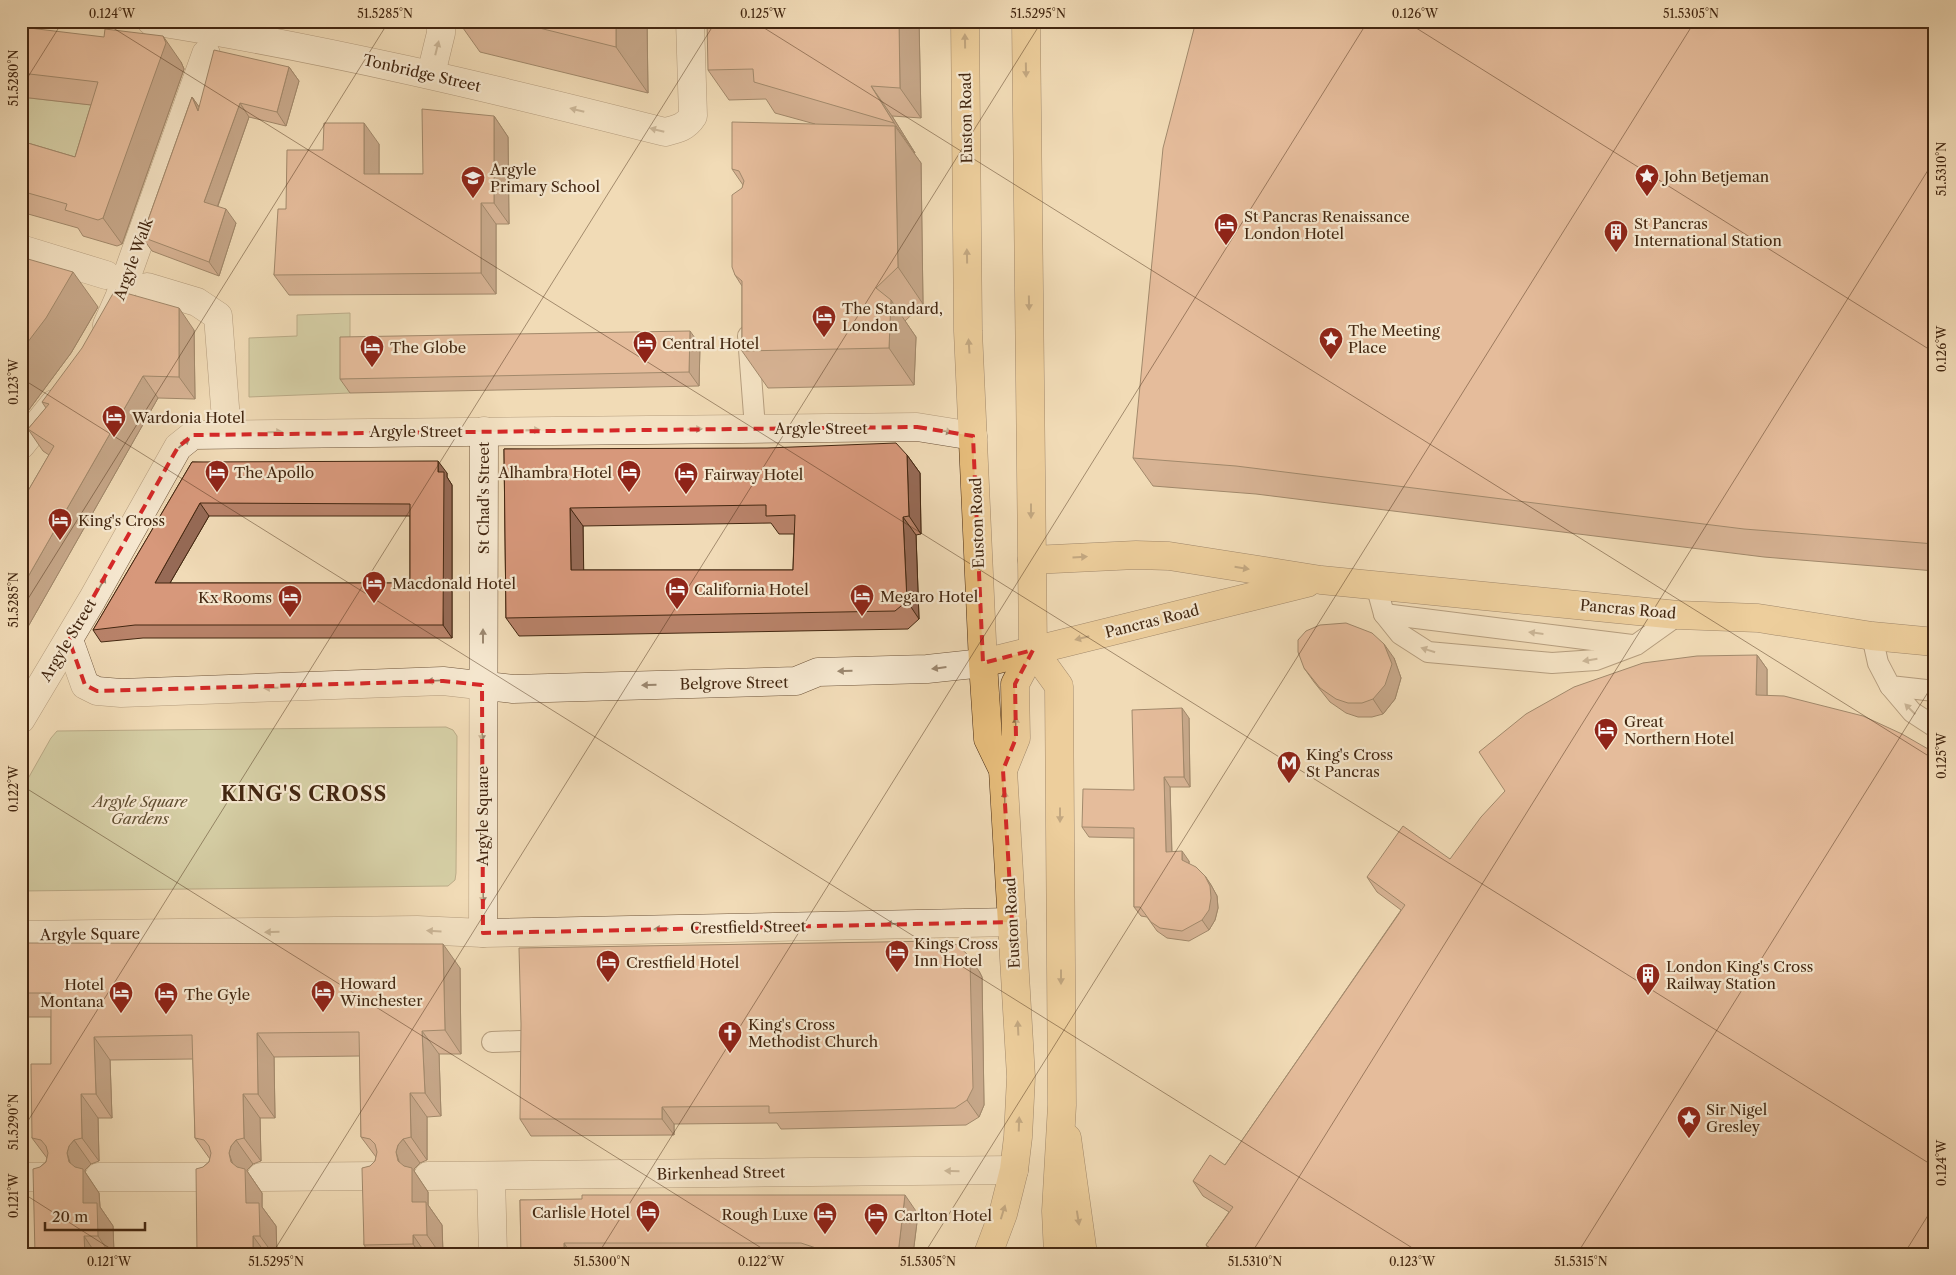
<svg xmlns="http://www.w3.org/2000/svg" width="1956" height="1275" viewBox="0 0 1956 1275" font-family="'Libre Caslon Text',serif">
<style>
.green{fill:#b6c192;stroke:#7c7452}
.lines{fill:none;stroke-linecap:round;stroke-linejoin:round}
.service-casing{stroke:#6e543a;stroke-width:22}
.pedestrian-casing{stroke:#6e543a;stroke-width:29}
.minor-casing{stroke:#6e543a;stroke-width:29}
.primary-casing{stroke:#432711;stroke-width:29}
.trunk-casing{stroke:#432711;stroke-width:29}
.service{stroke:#f6e8d0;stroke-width:20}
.pedestrian{stroke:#f6e8d0;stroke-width:28}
.minor{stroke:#f6e8d0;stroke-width:28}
.primary{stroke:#e8be7c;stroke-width:28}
.trunk{stroke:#e8be7c;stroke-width:28}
.wall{fill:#b9836a;stroke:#432711;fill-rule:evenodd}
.shaded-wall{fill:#966a56;stroke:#432711}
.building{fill:#d7987b;stroke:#432711;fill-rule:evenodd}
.oneway{fill:#8d6b41}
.oneway2{fill:#9c8870}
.marked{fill:none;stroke:#d62828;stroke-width:4;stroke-dasharray:10 6;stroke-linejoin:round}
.ticks{fill:none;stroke:#432711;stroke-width:1;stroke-opacity:0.45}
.labels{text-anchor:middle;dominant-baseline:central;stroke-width:4.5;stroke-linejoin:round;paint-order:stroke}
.street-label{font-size:15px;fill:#432711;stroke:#f6e8d0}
.poi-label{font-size:15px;fill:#432711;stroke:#f6e8d0;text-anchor:start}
.park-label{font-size:15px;font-style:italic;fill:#604e31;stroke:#f6e8d0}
.district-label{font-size:20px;font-weight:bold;letter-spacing:1px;fill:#432711;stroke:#f6e8d0}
.neatline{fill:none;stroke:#432711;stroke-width:2}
.ticks-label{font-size:12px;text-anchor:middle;fill:#432711}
</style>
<rect width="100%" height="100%" fill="#f1dbb7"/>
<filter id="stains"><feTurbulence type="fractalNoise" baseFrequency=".004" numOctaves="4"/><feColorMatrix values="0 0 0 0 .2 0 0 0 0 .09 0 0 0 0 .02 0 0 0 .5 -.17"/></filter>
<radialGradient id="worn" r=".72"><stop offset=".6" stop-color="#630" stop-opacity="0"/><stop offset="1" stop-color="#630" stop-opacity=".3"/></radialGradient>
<g class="green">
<polygon points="21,97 101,106 90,190 21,162"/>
<polygon points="350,313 350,393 249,397 249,338 297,336 297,315"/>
<polygon points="446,727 453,730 457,736 456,873 455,880 448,886 21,891 21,791 51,738 57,731"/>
</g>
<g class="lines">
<defs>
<g id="service">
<polyline points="748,336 755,428"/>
<polyline points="1376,585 1384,614 1400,634 1428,652 1552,663 1596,660 1636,645 1678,615"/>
<polyline points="1384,614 1632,645"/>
<polyline points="1872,636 1878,663 1890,686 1935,691"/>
<polyline points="1890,686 1912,712 1935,727"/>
<polyline points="492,1042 521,1041"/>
</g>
<g id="pedestrian">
<polyline points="107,325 119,298 206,54"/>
<polyline points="21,445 54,404"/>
</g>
<g id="minor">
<path d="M151,21C325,48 495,89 665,132C678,129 686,127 693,116L690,21"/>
<polyline points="431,74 441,33 441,21"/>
<polyline points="21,249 106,275"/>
<polyline points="147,287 197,302 218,316 227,433"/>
<polyline points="69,640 85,685 97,691 121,693 443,681 513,689 796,681 818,672 927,669 983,663"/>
<polyline points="21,719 92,600 178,447 193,435 917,427 973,436"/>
<polyline points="483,933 484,431"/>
<polyline points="21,935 417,930 483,933 1012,922"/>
<polyline points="428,1176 1014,1170"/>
<polyline points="491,1176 493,1254"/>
<polyline points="21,1177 49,1177"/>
<polyline points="99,1177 212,1177"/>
<polyline points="261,1177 378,1176"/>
</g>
<g id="primary">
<polyline points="1032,560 1136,555 1169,556 1321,580 1678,615 1758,618 1872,636 1935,642"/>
<polyline points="983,663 1307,583"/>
<polyline points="1003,770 1016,738 1015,684 1033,650"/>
<polyline points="1067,1138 1083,1254"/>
</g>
<g id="trunk">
<polyline points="965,21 968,331 983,663 988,739 1003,770 1021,1077 1018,1137 1014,1170 1003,1214 988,1254"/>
<polyline points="1026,21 1033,650 1059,686 1062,1105 1056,1211 1058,1254"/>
</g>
</defs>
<use href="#service" class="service-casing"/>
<use href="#pedestrian" class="pedestrian-casing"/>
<use href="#minor" class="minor-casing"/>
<use href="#primary" class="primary-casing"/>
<use href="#trunk" class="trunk-casing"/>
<use href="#service" class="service"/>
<use href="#pedestrian" class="pedestrian"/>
<use href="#minor" class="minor"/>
<use href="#primary" class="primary"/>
<use href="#trunk" class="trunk"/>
</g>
<g class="wall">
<polygon points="376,21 402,21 398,25"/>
<polygon points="458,21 647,21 648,93 480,52"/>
<polygon points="919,21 921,118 892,116 915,153 913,152 921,163 923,304 905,321 916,337 914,385 768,388 742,351 742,286 735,275 743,185 732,169 815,124 775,113 766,99 729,100 708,70"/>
<polygon points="1935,21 1935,571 1764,557 1256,494 1153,486 1133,458 1784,27"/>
<polygon points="21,27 181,62 184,69 122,244 117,246 83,236 78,228 21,212 21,141 75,157 91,105 21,97"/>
<polygon points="289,67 299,81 286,126 249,117 218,206 236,223 219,276 152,251 142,237 192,97 199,107"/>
<polygon points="494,116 508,137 509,224 496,224 496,294 289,295 274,275 286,209 323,150 379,144 379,174 423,174"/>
<polygon points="21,257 98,307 71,353 25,415 21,414"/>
<polygon points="194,330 195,399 158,398 21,639 21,503 49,455 43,451 28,429 46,408 42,402"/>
<polygon points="700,345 699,386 350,393 340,379"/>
<path d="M504,449L907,455L920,473L921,534L916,535L919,619L908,629L519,636L506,618ZM771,523L779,534H794L793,570H583V526Z"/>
<path d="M192,462L447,473V477L452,485V638H143L101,642L93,630ZM209,516H410V583H170Z"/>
<polygon points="1757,655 1767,669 1767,696 1935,1254 1212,1254 1206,1245 1229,1212 1203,1196 1193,1181 1225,1165 1401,910 1377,892 1367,877 1450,859"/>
<polygon points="1394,658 1401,678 1395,699 1383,714 1372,717 1358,717 1346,713 1330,702 1314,682 1304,668"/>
<polygon points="1189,718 1190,787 1170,787 1172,852 1189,861 1189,864 1205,876 1211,885 1217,896 1218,908 1215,920 1209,930 1189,941 1167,938 1157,931 1147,917 1141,916 1134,907 1134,838 1089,837 1082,827 1134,790"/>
<polygon points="21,943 460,968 461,1054 439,1054 441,1116 427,1117 427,1160 420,1163 414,1169 414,1171 428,1192 428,1205 442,1225 443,1254 370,1254 364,1245 370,1166 375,1161 376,1157 361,1137 360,1056 274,1057 275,1118 260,1118 261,1161 253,1164 247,1170 247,1171 262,1193 262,1207 276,1226 277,1254 197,1254 203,1167 209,1162 210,1159 195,1138 193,1059 110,1060 112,1118 98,1118 99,1161 91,1164 85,1170 85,1172 99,1193 100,1207 113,1226 114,1254 35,1254 40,1167 46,1162 47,1158 32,1138 51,1064 51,1017 21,1017"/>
<polygon points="979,971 982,977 984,1105 979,1117 966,1125 781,1129 777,1123 674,1124 674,1135 531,1136 520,1119"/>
<polygon points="520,1200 918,1214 913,1254 521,1254"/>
</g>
<g class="shaded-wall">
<polygon points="616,21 647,21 648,93 616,47"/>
<polygon points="899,21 919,21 921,118 900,88"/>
<polygon points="163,36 181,62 184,69 122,244 103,218"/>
<polygon points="289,67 299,81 286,126 277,112"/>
<polygon points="871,86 892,116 915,153 894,123"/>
<polygon points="192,97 202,111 198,111"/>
<polygon points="240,103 249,117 214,216 204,202"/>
<polygon points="494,116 508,137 509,224 494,203"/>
<polygon points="364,123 379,144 379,195 364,174"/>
<polygon points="895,126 921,163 923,304 898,267"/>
<polygon points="481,203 496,224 496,294 481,273"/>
<polygon points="226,209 236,223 219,276 209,262"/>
<polygon points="73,272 98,307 71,353 25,415 21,410 21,351"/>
<polygon points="891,300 916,337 914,385 889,348"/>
<polygon points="179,308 194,330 195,399 179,377"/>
<polygon points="690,331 700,345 699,386 689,372"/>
<polygon points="143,376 158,398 21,639 21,589"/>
<polygon points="907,455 920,473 921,534 909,516"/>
<polygon points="438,461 447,473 447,477 452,485 452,638 443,625"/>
<polygon points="200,503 209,516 163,595 155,583"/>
<polygon points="570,508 583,526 584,588 571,570"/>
<polygon points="903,517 916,535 919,619 907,601"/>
<polygon points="1384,644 1394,658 1401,678 1395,699 1383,714 1373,699"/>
<polygon points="1757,655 1767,669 1767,710 1756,695"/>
<polygon points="1182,708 1189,718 1190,787 1184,777"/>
<polygon points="1164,777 1170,787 1172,861 1166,852"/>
<polygon points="1182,851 1189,861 1189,870 1182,860"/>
<polygon points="1205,876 1211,885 1217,896 1218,908 1215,920 1209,930 1202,920"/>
<polygon points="443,944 460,968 461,1054 445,1030"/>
<polygon points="967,954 979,971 982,977 984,1105 979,1117 967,1100"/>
<polygon points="422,1031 439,1054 441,1116 425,1093"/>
<polygon points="257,1033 274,1057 275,1118 258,1094"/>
<polygon points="94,1037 110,1060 112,1118 96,1094"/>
<polygon points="410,1093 427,1117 427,1160 411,1137"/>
<polygon points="81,1094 98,1118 99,1161 82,1138"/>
<polygon points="243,1094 260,1118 261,1161 244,1138"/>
<polygon points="662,1107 674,1124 674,1135 662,1119"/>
<polygon points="403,1139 420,1163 414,1169 414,1171 428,1192 428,1205 442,1225 443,1254 440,1254 427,1235 412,1202 396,1152 398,1145"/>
<polygon points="74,1140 91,1164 85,1170 85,1172 99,1193 100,1207 113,1226 114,1254 110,1254 98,1236 83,1203 67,1153 69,1146"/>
<polygon points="236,1140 253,1164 247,1170 247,1171 262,1193 262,1207 276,1226 277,1254 273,1254 260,1236 246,1203 229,1153 231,1146"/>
<polygon points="905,1195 918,1214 913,1254 898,1254"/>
<polygon points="413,1235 426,1254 420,1254 413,1244"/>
<polygon points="84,1236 96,1254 85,1254"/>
<polygon points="253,1236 266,1254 253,1254"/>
<polygon points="564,1243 571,1254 564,1254"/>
</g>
<g class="building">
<polygon points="511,21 616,21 616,47"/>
<polygon points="707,21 899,21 900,88 871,86 894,123 754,82 753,69 708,70"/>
<polygon points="1196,21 1715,21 1784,27 1785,21 1935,21 1935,544 1744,529 1236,466 1133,458 1163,148"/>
<polygon points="21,27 104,37 105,29 163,36 166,43 103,218 98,220 65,210 67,204 21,191 21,141 75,157 98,82 21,73"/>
<polygon points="214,50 289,67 277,112 240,103 204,202 226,209 209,262 142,237 192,97 198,111"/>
<polygon points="422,109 494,116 494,203 481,203 481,273 274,275 278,209 286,209 287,150 323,150 324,123 364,123 364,174 423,174"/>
<polygon points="732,122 895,126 898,267 876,288 891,300 889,348 742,351 742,281 735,275 732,267 732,195 742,188 744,181 739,171 732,169"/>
<polygon points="21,257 73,272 46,318 21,351"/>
<polygon points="115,290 179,308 179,377 143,376 21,589 21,503 54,446 28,429 49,404 42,402 82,348"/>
<polygon points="690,331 689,372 340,379 340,337"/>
<path d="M896,443L907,455L909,516L903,517L907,601L895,611L506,618L504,449L767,448ZM766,505V516L795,515L793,570H571L570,508Z"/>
<path d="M438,461V472H444L443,625H135L93,630L192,462ZM200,503L410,504V583H155Z"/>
<polygon points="1346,623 1372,633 1384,644 1392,664 1385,685 1373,699 1362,703 1348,703 1336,699 1320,688 1304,668 1298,652 1298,640 1306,631 1320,625"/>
<polygon points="1757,655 1756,695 1784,696 1863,716 1902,734 1935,753 1935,1254 1218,1254 1206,1245 1233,1207 1193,1181 1210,1155 1225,1165 1405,905 1367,877 1403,826 1450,859 1481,817 1505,791 1479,752 1526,714 1574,687 1643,663 1697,656"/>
<polygon points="1182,708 1184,777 1164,777 1166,852 1182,851 1182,860 1196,867 1205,876 1210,886 1211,898 1209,910 1202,920 1182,931 1160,928 1151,922 1140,907 1134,907 1134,828 1082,827 1083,789 1134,790 1132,710"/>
<polygon points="939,941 950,942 957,945 967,954 970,960 973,1088 967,1100 955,1108 769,1113 769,1106 662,1107 662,1119 520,1119 521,1024 519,948"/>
<polygon points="21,943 443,944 445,1030 422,1031 425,1093 410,1093 411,1137 403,1139 398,1145 396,1152 398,1161 404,1166 412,1168 412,1202 426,1202 427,1235 413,1235 413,1244 364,1245 362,1168 370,1166 375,1161 377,1152 375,1144 370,1139 361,1137 359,1032 257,1033 258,1094 243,1094 244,1138 236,1140 231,1146 229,1153 231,1162 237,1167 245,1169 246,1203 259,1203 260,1236 253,1236 253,1254 197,1254 196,1169 203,1167 209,1162 211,1153 209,1146 204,1140 195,1138 192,1035 94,1037 96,1094 81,1094 82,1138 74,1140 69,1146 67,1153 69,1162 75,1167 83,1169 83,1203 97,1203 98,1236 84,1236 85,1254 35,1254 33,1169 40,1167 46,1162 48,1153 46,1146 41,1140 32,1138 31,1064 51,1064 51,993 21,993"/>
<polygon points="582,1195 905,1195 898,1254 834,1254 801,1243 564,1243 564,1253 560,1253 560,1254 521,1254 520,1200 582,1199"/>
</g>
<defs><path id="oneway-solid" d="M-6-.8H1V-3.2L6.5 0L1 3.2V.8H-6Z" transform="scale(1.25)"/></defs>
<g class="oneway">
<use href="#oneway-solid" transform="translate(965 41) rotate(-91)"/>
<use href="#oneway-solid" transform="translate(1026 70) rotate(89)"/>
<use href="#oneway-solid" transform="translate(967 256) rotate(-91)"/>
<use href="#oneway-solid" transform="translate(1029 303) rotate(89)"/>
<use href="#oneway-solid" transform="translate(969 346) rotate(-94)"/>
<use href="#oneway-solid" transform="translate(1031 511) rotate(90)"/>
<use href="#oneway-solid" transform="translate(1080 557) rotate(-3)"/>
<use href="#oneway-solid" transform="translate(1242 568) rotate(9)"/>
<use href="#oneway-solid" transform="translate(1082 638) rotate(166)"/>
<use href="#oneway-solid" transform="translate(1016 724) rotate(-90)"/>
<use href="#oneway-solid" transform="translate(1005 798) rotate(-94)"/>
<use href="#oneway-solid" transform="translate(1060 815) rotate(90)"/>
<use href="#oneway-solid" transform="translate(1061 977) rotate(90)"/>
<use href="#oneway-solid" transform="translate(1018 1028) rotate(-93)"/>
<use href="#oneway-solid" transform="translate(1019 1124) rotate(-88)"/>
<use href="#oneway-solid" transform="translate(1003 1212) rotate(-73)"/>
<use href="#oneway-solid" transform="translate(1078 1218) rotate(81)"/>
</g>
<g class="oneway2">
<use href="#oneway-solid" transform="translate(437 48) rotate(-76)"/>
<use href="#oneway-solid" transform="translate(577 110) rotate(-166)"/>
<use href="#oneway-solid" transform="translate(657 130) rotate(-166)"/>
<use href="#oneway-solid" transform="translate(695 429) rotate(-1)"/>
<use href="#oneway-solid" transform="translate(533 430) rotate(-1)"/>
<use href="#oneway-solid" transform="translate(945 431) rotate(10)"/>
<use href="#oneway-solid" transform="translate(275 432) rotate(-1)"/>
<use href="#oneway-solid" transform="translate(184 443) rotate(-42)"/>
<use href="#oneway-solid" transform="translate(102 583) rotate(-61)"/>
<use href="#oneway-solid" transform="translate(1536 633) rotate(-173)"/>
<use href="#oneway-solid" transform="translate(483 636) rotate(-90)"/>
<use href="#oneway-solid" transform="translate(1428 650) rotate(-162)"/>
<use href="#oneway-solid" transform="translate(1590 660) rotate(171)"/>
<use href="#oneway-solid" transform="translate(939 668) rotate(173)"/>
<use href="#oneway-solid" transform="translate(845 671) rotate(178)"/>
<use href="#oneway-solid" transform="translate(434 681) rotate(177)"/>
<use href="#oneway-solid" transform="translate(649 685) rotate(179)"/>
<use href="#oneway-solid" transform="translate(271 688) rotate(178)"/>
<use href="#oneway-solid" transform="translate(1910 709) rotate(-135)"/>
<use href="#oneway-solid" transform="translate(482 734) rotate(90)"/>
<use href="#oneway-solid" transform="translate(483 896) rotate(90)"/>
<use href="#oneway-solid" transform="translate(893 924) rotate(179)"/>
<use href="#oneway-solid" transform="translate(661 929) rotate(179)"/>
<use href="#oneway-solid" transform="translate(434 931) rotate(-177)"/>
<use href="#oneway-solid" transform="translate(272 932) rotate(179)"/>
<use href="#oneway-solid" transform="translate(952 1171) rotate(-179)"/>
</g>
<path d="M0 0H1956V1275H0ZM917,427L973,436L983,663L1033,650L1015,684L1016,738L1003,770L1012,922L483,933L482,685L443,681L97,691L85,685L69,640L178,447L193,435Z" fill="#f1dbb7" fill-opacity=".55" fill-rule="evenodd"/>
<path class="marked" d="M917,427L973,436L983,663L1033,650L1015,684L1016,738L1003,770L1012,922L483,933L482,685L443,681L97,691L85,685L69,640L178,447L193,435Z"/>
<path class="ticks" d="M102,21L1935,1167M753,21L1935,760M1405,21L1935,353M21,88L63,21M21,378L1422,1254M21,610L389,21M21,785L771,1254M21,1132L716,21M21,1192L119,1254M272,1254L1042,21M598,1254L1368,21M924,1254L1695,21M1251,1254L1935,159M1577,1254L1935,681M1904,1254L1935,1204"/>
<defs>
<symbol id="sight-pin" viewBox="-11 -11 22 30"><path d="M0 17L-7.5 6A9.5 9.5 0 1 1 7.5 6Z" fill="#8f2418" stroke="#f6e8d0"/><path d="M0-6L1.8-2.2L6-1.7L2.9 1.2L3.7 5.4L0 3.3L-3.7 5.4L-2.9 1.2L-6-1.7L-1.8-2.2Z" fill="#fff"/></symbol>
<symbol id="school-pin" viewBox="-11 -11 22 30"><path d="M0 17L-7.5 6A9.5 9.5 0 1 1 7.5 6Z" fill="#8f2418" stroke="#f6e8d0"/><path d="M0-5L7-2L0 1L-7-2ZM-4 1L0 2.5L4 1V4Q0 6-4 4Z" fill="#fff"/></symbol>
<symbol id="hotel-pin" viewBox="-11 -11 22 30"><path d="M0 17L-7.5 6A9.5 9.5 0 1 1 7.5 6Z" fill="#8f2418" stroke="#f6e8d0"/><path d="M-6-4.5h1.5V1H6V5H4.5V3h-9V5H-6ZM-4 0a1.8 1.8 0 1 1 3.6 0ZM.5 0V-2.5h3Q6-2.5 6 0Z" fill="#fff"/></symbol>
<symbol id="building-pin" viewBox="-11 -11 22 30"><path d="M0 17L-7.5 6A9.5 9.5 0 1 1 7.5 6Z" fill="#8f2418" stroke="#f6e8d0"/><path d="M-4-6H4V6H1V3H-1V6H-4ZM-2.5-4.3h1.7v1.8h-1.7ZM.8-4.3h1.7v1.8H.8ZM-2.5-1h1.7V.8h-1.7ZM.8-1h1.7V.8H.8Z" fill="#fff"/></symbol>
<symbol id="metro-pin" viewBox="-11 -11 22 30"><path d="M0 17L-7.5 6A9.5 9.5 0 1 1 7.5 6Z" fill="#8f2418" stroke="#f6e8d0"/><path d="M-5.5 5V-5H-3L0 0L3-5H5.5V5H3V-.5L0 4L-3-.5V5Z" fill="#fff"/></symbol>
<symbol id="church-pin" viewBox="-11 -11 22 30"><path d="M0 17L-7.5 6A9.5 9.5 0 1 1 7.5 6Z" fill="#8f2418" stroke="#f6e8d0"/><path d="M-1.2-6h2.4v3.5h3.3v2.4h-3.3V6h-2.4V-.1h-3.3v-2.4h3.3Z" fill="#fff"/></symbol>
</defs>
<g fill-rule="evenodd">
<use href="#sight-pin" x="1633" y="162" width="28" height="38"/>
<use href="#school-pin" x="459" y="164" width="28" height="38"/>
<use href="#hotel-pin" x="1212" y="211" width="28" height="38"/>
<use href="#building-pin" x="1602" y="218" width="28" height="38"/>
<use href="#hotel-pin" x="810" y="303" width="28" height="38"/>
<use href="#sight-pin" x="1317" y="325" width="28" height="38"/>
<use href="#hotel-pin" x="631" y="329" width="28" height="38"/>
<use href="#hotel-pin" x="358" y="333" width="28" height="38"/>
<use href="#hotel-pin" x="100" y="403" width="28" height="38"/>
<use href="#hotel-pin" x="203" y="458" width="28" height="38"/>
<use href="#hotel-pin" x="615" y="458" width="28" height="38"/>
<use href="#hotel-pin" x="672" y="460" width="28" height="38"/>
<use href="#hotel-pin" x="46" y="506" width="28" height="38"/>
<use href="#hotel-pin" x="360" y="569" width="28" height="38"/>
<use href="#hotel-pin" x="663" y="575" width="28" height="38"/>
<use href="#hotel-pin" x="848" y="582" width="28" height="38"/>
<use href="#hotel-pin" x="276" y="583" width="28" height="38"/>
<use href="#hotel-pin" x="1592" y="716" width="28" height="38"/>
<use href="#metro-pin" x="1275" y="749" width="28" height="38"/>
<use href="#hotel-pin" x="883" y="938" width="28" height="38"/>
<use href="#hotel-pin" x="594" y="948" width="28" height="38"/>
<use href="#building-pin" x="1634" y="961" width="28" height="38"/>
<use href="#hotel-pin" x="309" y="978" width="28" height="38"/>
<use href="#hotel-pin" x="107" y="979" width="28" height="38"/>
<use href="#hotel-pin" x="152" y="980" width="28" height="38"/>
<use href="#church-pin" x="716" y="1019" width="28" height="38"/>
<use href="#sight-pin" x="1675" y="1104" width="28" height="38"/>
<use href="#hotel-pin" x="634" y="1198" width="28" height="38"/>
<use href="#hotel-pin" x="811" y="1200" width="28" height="38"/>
<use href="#hotel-pin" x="862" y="1201" width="28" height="38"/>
</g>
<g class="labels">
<g class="street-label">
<text transform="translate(422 73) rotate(13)">Tonbridge Street</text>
<text transform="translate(966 118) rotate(-91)">Euston Road</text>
<text transform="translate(133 259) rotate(-70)">Argyle Walk</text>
<text x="821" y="428">Argyle Street</text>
<text x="416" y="431">Argyle Street</text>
<text transform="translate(483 498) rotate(-90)">St Chad's Street</text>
<text transform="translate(977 523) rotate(-92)">Euston Road</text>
<text transform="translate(1628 609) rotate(5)">Pancras Road</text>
<text transform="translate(1152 621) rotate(-14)">Pancras Road</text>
<text transform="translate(68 640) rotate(-59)">Argyle Street</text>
<text transform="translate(734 683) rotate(-1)">Belgrove Street</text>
<text transform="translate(482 816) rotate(-90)">Argyle Square</text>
<text transform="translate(1012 923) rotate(-93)">Euston Road</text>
<text transform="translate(748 927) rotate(-1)">Crestfield Street</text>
<text transform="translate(90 934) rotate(-1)">Argyle Square</text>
<text transform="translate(721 1173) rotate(-1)">Birkenhead Street</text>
</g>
<g class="poi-label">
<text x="490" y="169">Argyle<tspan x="490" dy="17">Primary School</tspan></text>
<text x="1664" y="176">John Betjeman</text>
<text x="1244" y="216">St Pancras Renaissance<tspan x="1244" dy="17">London Hotel</tspan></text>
<text x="1634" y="223">St Pancras<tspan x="1634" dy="17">International Station</tspan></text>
<text x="842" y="308">The Standard,<tspan x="842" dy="17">London</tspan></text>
<text x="1348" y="330">The Meeting<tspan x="1348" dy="17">Place</tspan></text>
<text x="662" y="343">Central Hotel</text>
<text x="390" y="347">The Globe</text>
<text x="132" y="417">Wardonia Hotel</text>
<text x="234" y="472">The Apollo</text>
<text x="612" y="472" text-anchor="end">Alhambra Hotel</text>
<text x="704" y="474">Fairway Hotel</text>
<text x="78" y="520">King's Cross</text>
<text x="392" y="583">Macdonald Hotel</text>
<text x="694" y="589">California Hotel</text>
<text x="880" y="596">Megaro Hotel</text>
<text x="272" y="597" text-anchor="end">Kx Rooms</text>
<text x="1624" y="721">Great<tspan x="1624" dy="17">Northern Hotel</tspan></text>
<text x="1306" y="754">King's Cross<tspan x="1306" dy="17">St Pancras</tspan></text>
<text x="914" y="943">Kings Cross<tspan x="914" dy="17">Inn Hotel</tspan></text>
<text x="626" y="962">Crestfield Hotel</text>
<text x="1666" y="966">London King's Cross<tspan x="1666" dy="17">Railway Station</tspan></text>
<text x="340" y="983">Howard<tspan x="340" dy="17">Winchester</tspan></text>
<text x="104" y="984" text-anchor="end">Hotel<tspan x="104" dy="17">Montana</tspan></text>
<text x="184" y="994">The Gyle</text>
<text x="748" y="1024">King's Cross<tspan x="748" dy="17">Methodist Church</tspan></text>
<text x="1706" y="1109">Sir Nigel<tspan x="1706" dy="17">Gresley</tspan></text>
<text x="630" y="1212" text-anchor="end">Carlisle Hotel</text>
<text x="808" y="1214" text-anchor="end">Rough Luxe</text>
<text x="894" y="1215">Carlton Hotel</text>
</g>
<g class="park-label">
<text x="140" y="801">Argyle Square<tspan x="140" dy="17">Gardens</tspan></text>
</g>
<g class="district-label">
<text x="304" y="794">KING'S CROSS</text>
</g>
</g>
<rect width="1956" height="1275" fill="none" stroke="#f1dbb7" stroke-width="55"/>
<path d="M45 1222v8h100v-8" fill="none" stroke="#432711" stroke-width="2.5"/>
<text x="52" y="1222" font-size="15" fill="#432711" stroke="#f6e8d0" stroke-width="4" paint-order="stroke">20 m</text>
<rect x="28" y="28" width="1900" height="1220" class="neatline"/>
<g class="ticks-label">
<text x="112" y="18">0.124°W</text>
<text x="385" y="18">51.5285°N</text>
<text x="763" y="18">0.125°W</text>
<text x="1038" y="18">51.5295°N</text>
<text x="1415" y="18">0.126°W</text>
<text x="1691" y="18">51.5305°N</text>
<text transform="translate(14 78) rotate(-90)" y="4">51.5280°N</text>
<text transform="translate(1942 169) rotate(-90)" y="4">51.5310°N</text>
<text transform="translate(1942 349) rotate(-90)" y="4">0.126°W</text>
<text transform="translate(14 382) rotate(-90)" y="4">0.123°W</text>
<text transform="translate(14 600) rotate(-90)" y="4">51.5285°N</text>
<text transform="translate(1942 756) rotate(-90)" y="4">0.125°W</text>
<text transform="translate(14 789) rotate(-90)" y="4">0.122°W</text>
<text transform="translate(14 1122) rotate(-90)" y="4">51.5290°N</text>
<text transform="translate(1942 1163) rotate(-90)" y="4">0.124°W</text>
<text transform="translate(14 1196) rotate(-90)" y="4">0.121°W</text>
<text x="109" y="1266">0.121°W</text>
<text x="276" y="1266">51.5295°N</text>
<text x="602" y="1266">51.5300°N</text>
<text x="761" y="1266">0.122°W</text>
<text x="928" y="1266">51.5305°N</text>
<text x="1255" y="1266">51.5310°N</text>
<text x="1412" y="1266">0.123°W</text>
<text x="1581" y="1266">51.5315°N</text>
</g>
<rect width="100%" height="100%" filter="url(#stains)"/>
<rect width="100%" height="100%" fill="url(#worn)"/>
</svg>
